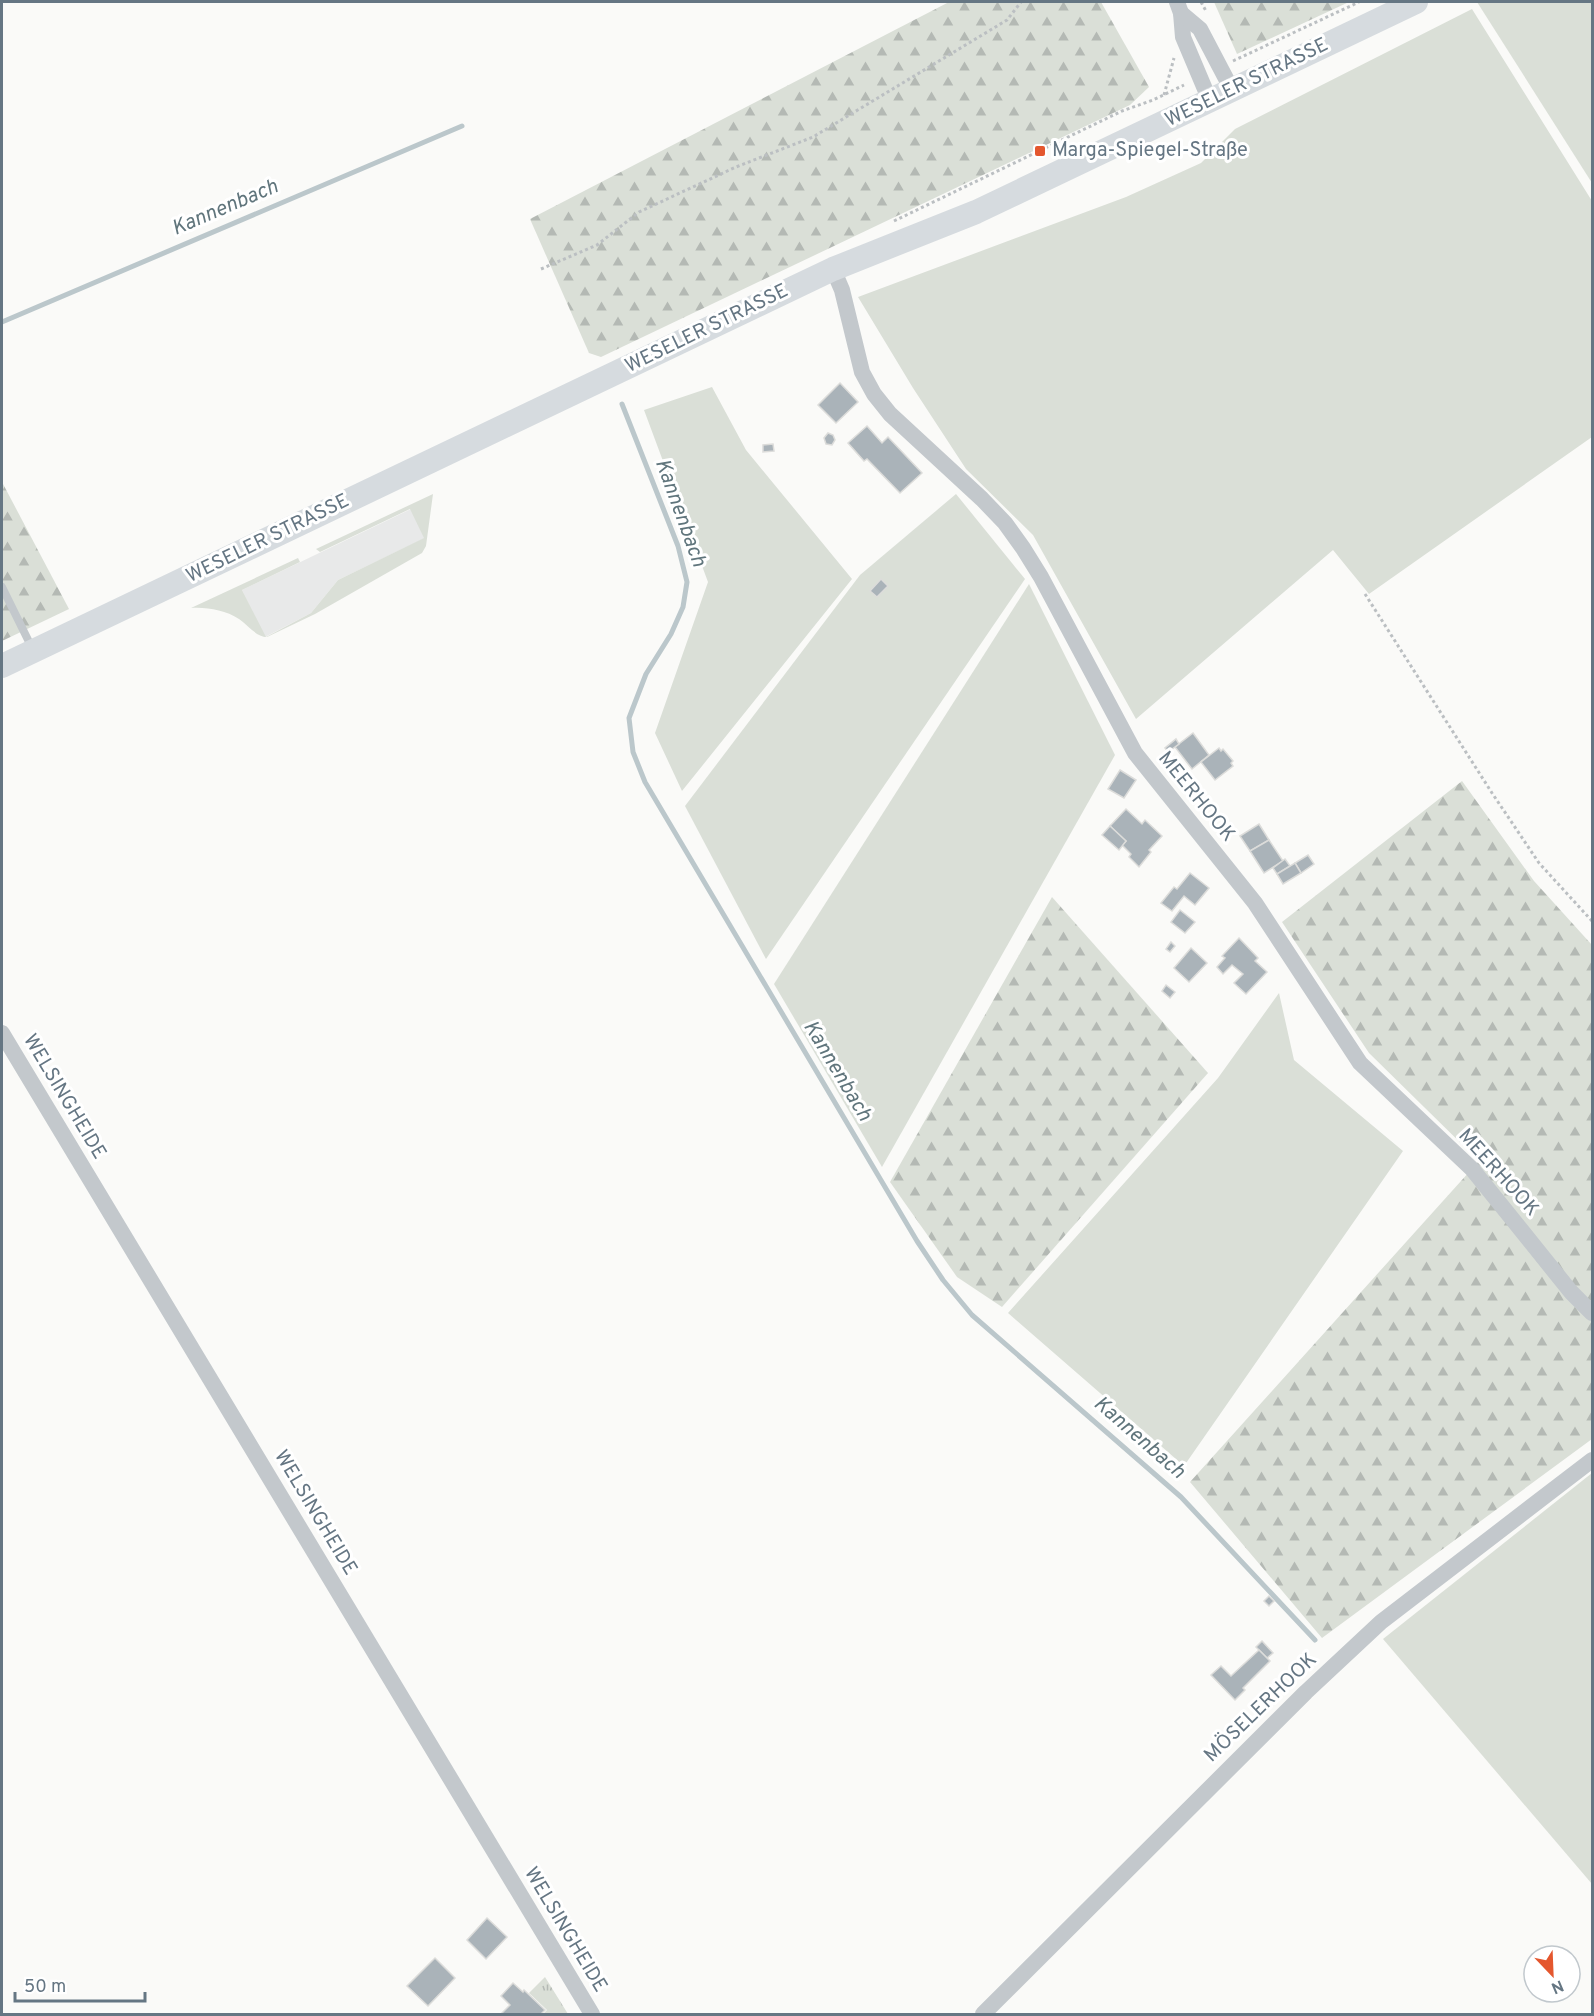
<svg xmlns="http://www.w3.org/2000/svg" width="1594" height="2016" viewBox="0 0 1594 2016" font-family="Overpass,sans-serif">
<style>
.built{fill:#e8e9e9}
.grass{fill:#dadfd7}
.forest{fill:url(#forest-firs)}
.park{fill:url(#park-tufts)}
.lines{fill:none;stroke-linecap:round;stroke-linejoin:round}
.stream{stroke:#bbc7cb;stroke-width:5}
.building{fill:#aab3b9;stroke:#dcdcda;stroke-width:1.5}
.path{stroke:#bbbfc2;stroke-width:3;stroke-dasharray:3 3;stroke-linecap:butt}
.service{stroke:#c3c8cc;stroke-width:8}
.minor{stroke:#c3c8cc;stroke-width:16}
.secondary{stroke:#d6dbdf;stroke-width:24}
.poi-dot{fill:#e4572e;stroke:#fff;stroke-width:2}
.labels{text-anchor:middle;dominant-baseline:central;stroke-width:6;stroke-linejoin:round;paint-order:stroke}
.street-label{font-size:20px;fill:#657683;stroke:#fff}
.poi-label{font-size:20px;fill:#657683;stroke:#fff;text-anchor:start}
.water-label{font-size:21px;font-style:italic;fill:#60757c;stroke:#fff}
</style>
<defs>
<pattern id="forest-firs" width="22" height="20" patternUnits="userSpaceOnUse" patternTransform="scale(1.5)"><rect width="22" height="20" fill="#dadfd7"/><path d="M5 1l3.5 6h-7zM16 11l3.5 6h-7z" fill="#b4b9b4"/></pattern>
<pattern id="park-tufts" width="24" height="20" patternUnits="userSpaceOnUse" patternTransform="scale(1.5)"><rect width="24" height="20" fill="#dadfd7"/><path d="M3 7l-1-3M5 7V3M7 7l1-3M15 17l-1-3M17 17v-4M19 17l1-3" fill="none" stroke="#b4b9b4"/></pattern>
</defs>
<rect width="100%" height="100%" fill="#fafaf8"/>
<polygon class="built" points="411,509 425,538 338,580 311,613 265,637 242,590"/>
<g class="grass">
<polygon points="1477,2 1592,2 1592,183"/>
<polygon points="1472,9 1592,201 1592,437 1369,594 1333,550 1136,719 1033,535 966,469 913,388 858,297 1126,197 1201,163 1235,129"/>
<polygon points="712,387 746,450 852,579 682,791 655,733 708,582 644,410"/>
<path d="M433,494L426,546L422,553L315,614L267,637C256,637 248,625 239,619C225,610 207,607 191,608L298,558L300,562L242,590L266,637L311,613L338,580L424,538L410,509L320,552L316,549Z"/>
<polygon points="956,494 1025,579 766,959 685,806 860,575"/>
<polygon points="1029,584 1115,755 882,1167 774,984"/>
<polygon points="1279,993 1294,1060 1403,1151 1184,1466 1008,1313 1218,1078"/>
<polygon points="1592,1473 1592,1884 1383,1639"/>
</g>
<g class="forest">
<polygon points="949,2 1101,2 1149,87 1130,105 601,357 589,353 530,219"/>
<polygon points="1214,2 1349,2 1237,54"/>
<polygon points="2,482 69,609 2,641"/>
<polygon points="1462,781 1534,881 1592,945 1592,1439 1322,1638 1190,1482 1479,1161 1369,1053 1282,922"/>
<polygon points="1052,897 1208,1073 1002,1307 957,1277 890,1182"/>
</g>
<polygon class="park" points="545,1977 568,2014 543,2014 547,2010 529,1993"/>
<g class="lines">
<g class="stream">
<polyline points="2,322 462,126"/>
<polyline points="622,404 678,546 687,582 683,607 671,634 646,674 629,718 633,752 645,782 917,1241 943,1280 972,1315 1181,1497 1315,1640"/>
</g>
</g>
<g class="building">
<polygon points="840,383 858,402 836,423 818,405"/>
<polygon points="867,426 882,443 888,437 922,473 900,493 867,459 864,461 848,443"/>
<polygon points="828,433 833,435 835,440 832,445 826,444 824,438"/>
<polygon points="773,444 774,451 763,452 763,445"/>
<polygon points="881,579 888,586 877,597 870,591"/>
<polygon points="1193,733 1209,755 1192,769 1175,747"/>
<polygon points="1176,739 1179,744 1168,752 1165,748"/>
<polygon points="1219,748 1221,751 1223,749 1233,761 1231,763 1233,766 1215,780 1201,762"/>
<polygon points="1120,770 1136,780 1124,798 1108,789"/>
<polygon points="1126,809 1142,824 1145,820 1162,836 1149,850 1151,852 1139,867 1129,857 1131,854 1122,845 1126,841 1110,826"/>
<polygon points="1259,824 1269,840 1250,851 1240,836"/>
<polygon points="1110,826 1126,841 1119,850 1102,835"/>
<polygon points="1269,840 1283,861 1264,873 1250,851"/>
<polygon points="1308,855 1314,864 1301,873 1295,863"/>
<polygon points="1285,859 1290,866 1277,874 1273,868"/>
<polygon points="1295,863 1301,873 1283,884 1277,874"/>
<polygon points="1190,873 1209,888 1195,905 1184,896 1172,911 1161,903 1174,887 1177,889"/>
<polygon points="1180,910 1195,922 1185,933 1171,922"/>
<polygon points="1239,938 1258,958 1255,961 1267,972 1246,994 1234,983 1243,974 1232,965 1223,974 1217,967 1225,958 1222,956"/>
<polygon points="1171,942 1175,946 1170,952 1166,949"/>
<polygon points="1191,948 1207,963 1189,982 1174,968"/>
<polygon points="1166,985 1175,992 1170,998 1162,991"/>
<polygon points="1269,1596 1274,1601 1269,1606 1264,1601"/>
<polygon points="1262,1641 1273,1653 1267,1658 1256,1647"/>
<polygon points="1259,1650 1270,1661 1243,1688 1245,1690 1235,1700 1211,1675 1221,1666 1231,1676"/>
<polygon points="487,1918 507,1937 486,1959 467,1940"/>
<polygon points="435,1958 455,1978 428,2006 407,1986"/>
<polygon points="513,1983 523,1992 524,1990 545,2010 541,2014 501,2014 510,2005 501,1996"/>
</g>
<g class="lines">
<g class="path">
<polyline points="1201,2 1206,11"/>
<polyline points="1233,61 1359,2"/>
<polyline points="1164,95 1174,58"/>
<polyline points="894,221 1122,111 1153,100 1184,85"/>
<polyline points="541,269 597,245 639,212 736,167 813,137 1007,20 1021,2"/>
<polyline points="1365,594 1492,793 1539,863 1592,921"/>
</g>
<polyline class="service" points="2,587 32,648"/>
<g class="minor">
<polyline points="1177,2 1181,13 1183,37 1210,101"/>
<polyline points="1181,13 1200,29 1232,90"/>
<polyline points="833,269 842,290 862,372 874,394 890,414 982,499 1005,523 1023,548 1041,577 1135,753 1255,903 1360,1063 1472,1169 1571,1292 1592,1313"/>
<polyline points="2,1033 592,2014"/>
<polyline points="983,2014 1306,1692 1381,1622 1592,1460"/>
</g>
<polyline class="secondary" points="2,666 833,269 976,212 1416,2"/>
</g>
<rect class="poi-dot" x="1034" y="145" width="12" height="12" rx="3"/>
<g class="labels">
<g class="street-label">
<text transform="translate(1247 83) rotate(-26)">WESELER STRASSE</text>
<text transform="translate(707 329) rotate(-26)">WESELER STRASSE</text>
<text transform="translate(268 539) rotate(-26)">WESELER STRASSE</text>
<text transform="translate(1196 797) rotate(51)">MEERHOOK</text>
<text transform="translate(64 1097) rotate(59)">WELSINGHEIDE</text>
<text transform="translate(1498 1173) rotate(48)">MEERHOOK</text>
<text transform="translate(315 1513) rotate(59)">WELSINGHEIDE</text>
<text transform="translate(1261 1708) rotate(-44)">MÖSELERHOOK</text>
<text transform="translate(565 1930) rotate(59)">WELSINGHEIDE</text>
</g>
<g class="poi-label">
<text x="1052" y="151">Marga-Spiegel-Straße</text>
</g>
<g class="water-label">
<text transform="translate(225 208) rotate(-23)">Kannenbach</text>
<text transform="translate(680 513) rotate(70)">Kannenbach</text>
<text transform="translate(837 1071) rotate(59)">Kannenbach</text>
<text transform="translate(1139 1438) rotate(41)">Kannenbach</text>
</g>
</g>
<rect width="1594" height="2016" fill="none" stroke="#657683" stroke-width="6"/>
<g transform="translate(1552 1974) rotate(157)"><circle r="28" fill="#ffffff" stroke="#c1c8cd" stroke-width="1.5"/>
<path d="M0-4.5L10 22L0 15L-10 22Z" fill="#e4572e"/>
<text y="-9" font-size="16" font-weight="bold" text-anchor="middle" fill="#657683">N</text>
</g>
<path d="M15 1992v9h130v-9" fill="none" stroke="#657683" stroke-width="3"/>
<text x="24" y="1992" font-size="18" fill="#657683" stroke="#ffffff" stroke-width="4.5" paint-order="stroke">50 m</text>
</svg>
